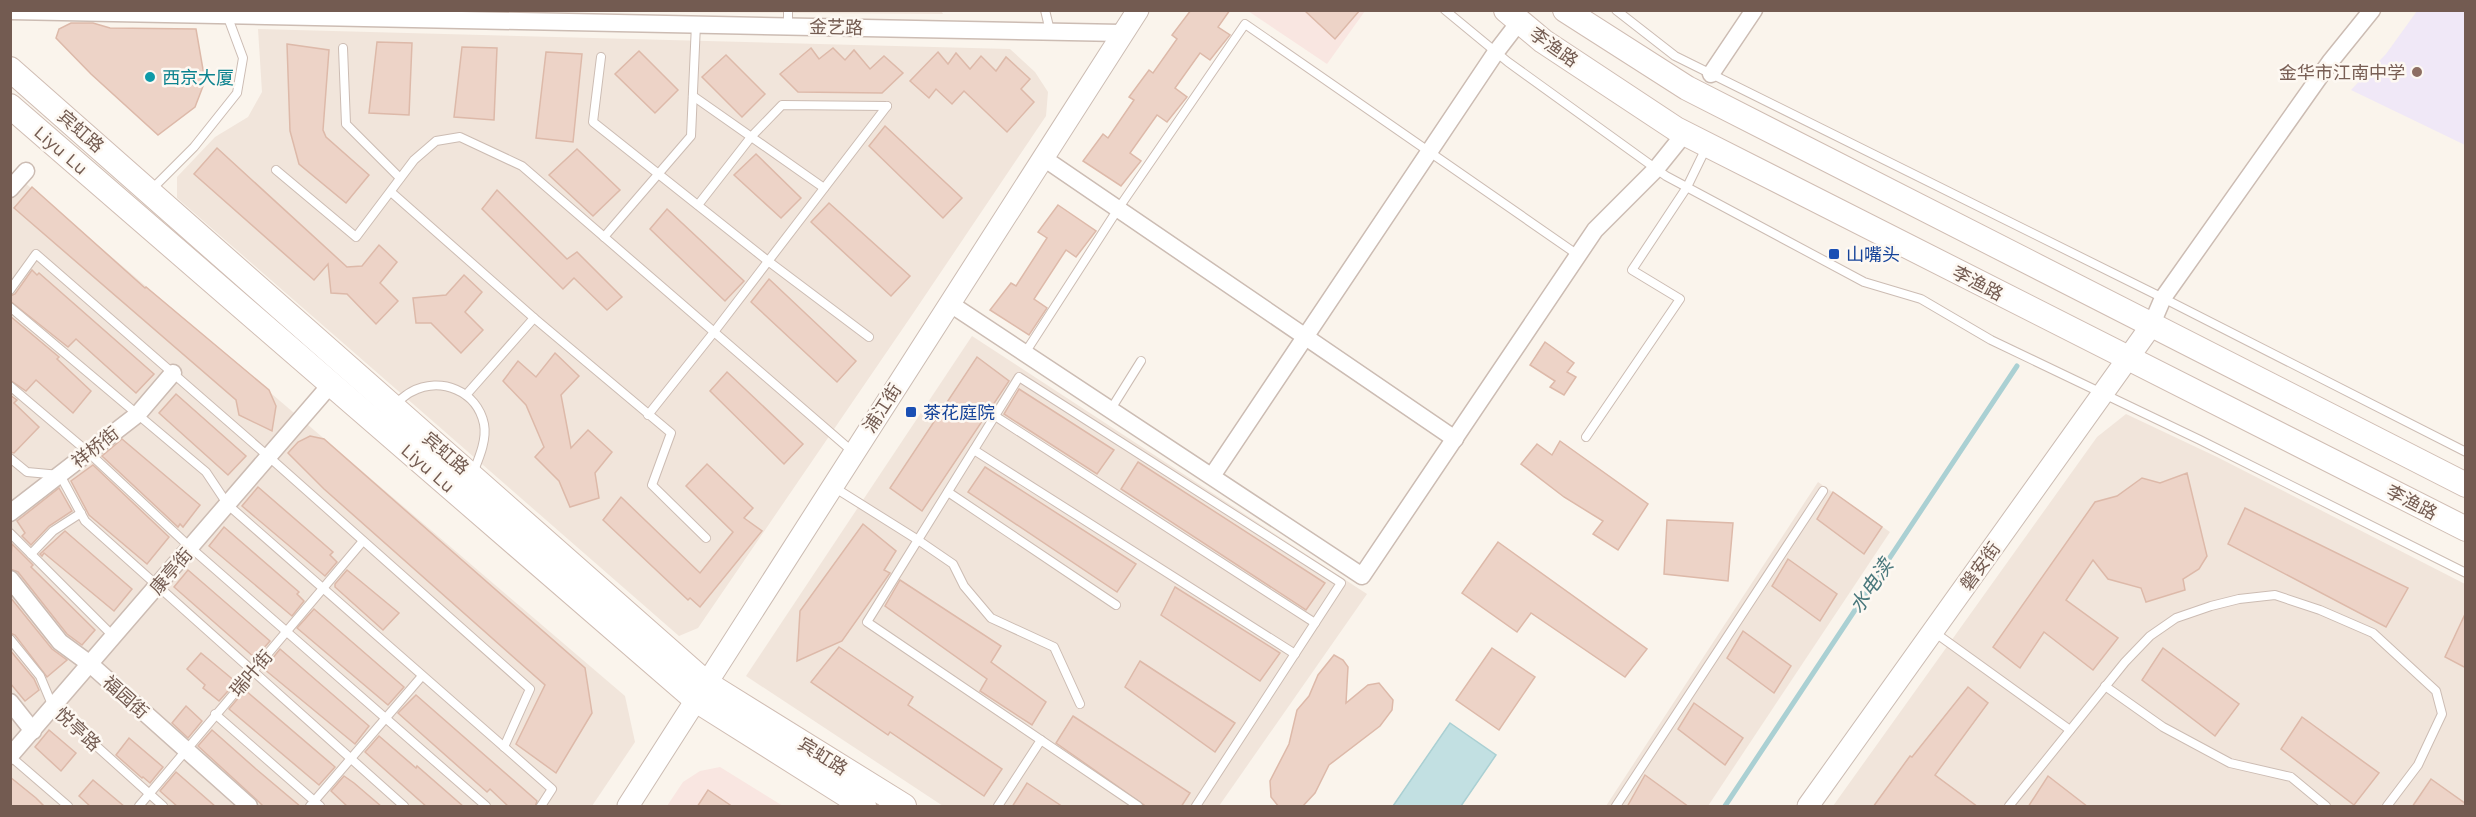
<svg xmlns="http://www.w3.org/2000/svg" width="2476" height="817" viewBox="0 0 2476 817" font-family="'Work Sans','Noto Sans SC',sans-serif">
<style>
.residential{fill:#f1e5db}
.commercial{fill:#f9e6e1}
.education{fill:#f0e8f7}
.water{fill:#c2e0e2;stroke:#aad0d3;stroke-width:1.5}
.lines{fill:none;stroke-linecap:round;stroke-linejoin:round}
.stream{stroke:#aad0d3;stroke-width:5}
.building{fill:#edd3c7;stroke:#ddb9a9;stroke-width:1.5}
.service-casing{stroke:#ccbcb3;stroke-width:10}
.minor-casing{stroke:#ccbcb3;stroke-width:19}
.tertiary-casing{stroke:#ccbcb3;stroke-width:23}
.secondary-casing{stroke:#d0bdb3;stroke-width:26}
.service{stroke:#fff;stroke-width:8}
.minor{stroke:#fff;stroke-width:16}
.tertiary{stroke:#fff;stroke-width:21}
.secondary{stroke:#fff;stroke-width:24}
.education-dot{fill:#8d6e63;stroke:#fdf8f2;stroke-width:2}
.culture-dot{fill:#0f9aa8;stroke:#fdf8f2;stroke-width:2}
.transit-dot{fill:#1a4fb4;stroke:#fdf8f2;stroke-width:2}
.labels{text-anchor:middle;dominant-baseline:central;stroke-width:5;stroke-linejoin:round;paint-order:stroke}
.street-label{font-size:18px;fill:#735b51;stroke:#fdf8f2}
.education-label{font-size:18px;fill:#785e54;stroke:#fdf8f2;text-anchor:end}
.culture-label{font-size:18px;fill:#0d838f;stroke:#fdf8f2;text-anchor:start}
.transit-label{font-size:18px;fill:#164399;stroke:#fdf8f2;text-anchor:start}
.water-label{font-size:20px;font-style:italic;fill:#4a787c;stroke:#fdf8f2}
</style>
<rect width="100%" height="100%" fill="#faf4ec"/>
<g class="residential">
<polygon points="941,10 943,14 494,11"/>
<polygon points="258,29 1010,49 1035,72 1048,92 1046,116 912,315 698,628 679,636 177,198 177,177 215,137 248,117 262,92"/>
<polygon points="10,170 625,696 635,742 592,806 11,806"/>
<polygon points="972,336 1367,594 1219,806 943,806 746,676"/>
<polygon points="2126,414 2217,457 2465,584 2465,806 1833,806 2097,437"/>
<polygon points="1818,482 1890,532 1708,806 1606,806"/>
</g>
<g class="commercial">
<polygon points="1248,11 1365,11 1327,64"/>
<polygon points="720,767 783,806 667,806 683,782 700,771"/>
</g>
<polygon class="education" points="2417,11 2465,11 2465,145 2351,90 2386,54"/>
<polygon class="water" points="1450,723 1496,755 1461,806 1393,806"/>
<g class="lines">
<polyline class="stream" points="1725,806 2017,366"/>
</g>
<g class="building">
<polygon points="1191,10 1230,10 1218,27 1230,35 1210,60 1200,53 1175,88 1187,97 1167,122 1157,115 1130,153 1141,161 1121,186 1083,161 1103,134 1108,138 1134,100 1129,97 1149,70 1153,73 1177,39 1172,35"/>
<polygon points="1304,10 1360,10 1335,39"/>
<polygon points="71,23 93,23 110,28 196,29 205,81 195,107 158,135 91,74 56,38 59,29"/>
<polygon points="377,42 412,43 409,115 369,113"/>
<polygon points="287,44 329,50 323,130 326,137 369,175 346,203 299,164 290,131"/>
<polygon points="462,47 497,48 494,120 454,117"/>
<polygon points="811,48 819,59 833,48 845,60 854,50 870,69 884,56 903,73 882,93 798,92 780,74"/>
<polygon points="639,51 678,90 655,113 615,74"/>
<polygon points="546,52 582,54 573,142 536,138"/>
<polygon points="938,52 948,64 956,53 970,69 981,56 996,71 1006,57 1030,79 1021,89 1034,102 1007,132 964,91 952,104 936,89 929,98 910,81"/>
<polygon points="726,55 765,94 742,117 702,77"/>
<polygon points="885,126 962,198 943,218 869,146"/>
<polygon points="217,148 347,267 362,266 379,245 397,262 380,283 398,301 376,324 347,294 331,293 328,264 314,280 194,174"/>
<polygon points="577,149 620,190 593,216 549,175"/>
<polygon points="756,154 801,198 781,218 734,175"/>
<polygon points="32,187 145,288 146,287 269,390 276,406 272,431 239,415 236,400 14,208"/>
<polygon points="497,190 567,259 577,252 622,297 607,310 574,278 563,289 482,209"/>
<polygon points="829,203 910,276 891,296 811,222"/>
<polygon points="1058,205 1096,231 1076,257 1066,250 1034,299 1047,308 1029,335 990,310 1011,283 1016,286 1047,238 1038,232"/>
<polygon points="667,209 744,281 725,301 650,229"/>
<polygon points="32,270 37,275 39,273 154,374 136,393 76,339 68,347 10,301 10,296 15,294"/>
<polygon points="464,275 482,292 465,312 483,330 461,353 431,323 416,323 413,298 446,295"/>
<polygon points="769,279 856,361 837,382 751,302"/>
<polygon points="10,316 59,357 57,359 91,391 73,413 36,380 26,391 10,380"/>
<polygon points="1545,342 1574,363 1567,372 1576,377 1564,395 1550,387 1555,381 1530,365"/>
<polygon points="555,353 579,376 561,395 571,448 588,430 612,452 595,473 599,498 570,507 559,481 535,457 544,447 526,405 503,381 518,361 536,377"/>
<polygon points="977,357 1009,381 922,511 890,488"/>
<polygon points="727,372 803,444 784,464 710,391"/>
<polygon points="1019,389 1114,450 1097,474 1004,414"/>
<polygon points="176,394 246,456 228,475 159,413"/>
<polygon points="10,395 17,400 14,403 39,427 14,453 10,452"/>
<polygon points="310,436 324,439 585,668 592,713 556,773 516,744 545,685 324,489 288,453 298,442"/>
<polygon points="122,439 200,505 183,527 180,524 178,527 102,456"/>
<polygon points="1560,441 1648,504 1618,550 1593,534 1603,521 1564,497 1521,464 1537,444 1552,455"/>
<polygon points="1138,462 1325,583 1306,610 1121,489"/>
<polygon points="707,464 753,508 744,518 762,531 700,607 690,598 688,600 603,520 621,497 700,573 733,532 686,486"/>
<polygon points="93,465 169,537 147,564 89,515 71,481"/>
<polygon points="985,467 1136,564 1117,592 968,492"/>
<polygon points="2187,473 2207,556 2199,569 2183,579 2185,590 2146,602 2141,588 2108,579 2093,560 2066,600 2118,638 2093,670 2044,632 2020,668 1993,647 2095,502 2117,496 2142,478 2160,483"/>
<polygon points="258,487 333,552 330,555 337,562 325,576 242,506"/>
<polygon points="59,488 72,511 49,526 31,545 22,536 25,533 17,521"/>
<polygon points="1833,492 1882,527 1864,554 1817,519"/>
<polygon points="2245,508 2408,588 2386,627 2228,544"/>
<polygon points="1667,520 1733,523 1728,581 1664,574"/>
<polygon points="863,524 896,551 884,570 890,573 842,641 797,661 800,611"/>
<polygon points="224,527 299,592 297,594 304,601 292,616 209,546"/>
<polygon points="65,531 132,589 114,611 44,553 42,556 40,554"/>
<polygon points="1498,542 1647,649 1625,677 1531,613 1517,632 1462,593"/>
<polygon points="12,544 33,565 31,567 95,630 82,645 67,634 18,572 10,569"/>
<polygon points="1788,559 1837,594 1820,621 1772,586"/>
<polygon points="188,570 270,641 255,658 174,587"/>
<polygon points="347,570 399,613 383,630 335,587 335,584"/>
<polygon points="900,580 1001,646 991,662 1046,702 1032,725 980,691 987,679 885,606"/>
<polygon points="1175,587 1280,653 1260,681 1161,615"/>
<polygon points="10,597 52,649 67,660 47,677 15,635 10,633"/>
<polygon points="314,609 404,687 388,705 297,628"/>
<polygon points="2466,612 2466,668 2445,657"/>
<polygon points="1743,631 1791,666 1774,693 1727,658"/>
<polygon points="839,647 913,697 908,705 1002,769 984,796 890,732 888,735 811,682"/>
<polygon points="1492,648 1535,677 1499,730 1456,700"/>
<polygon points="2163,648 2239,704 2215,736 2142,680"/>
<polygon points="280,649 369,726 355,744 264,669"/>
<polygon points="10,650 34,679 39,690 25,701 10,683"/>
<polygon points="201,653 236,682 219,701 203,688 205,685 187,669"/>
<polygon points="1334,655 1343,660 1348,667 1346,703 1368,685 1379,683 1393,700 1392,710 1380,726 1329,765 1315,793 1302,807 1279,807 1271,797 1270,781 1289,744 1297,710 1309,696 1318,675"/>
<polygon points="1140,661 1235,723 1215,752 1125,687"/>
<polygon points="1968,687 1988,703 1935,775 1978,807 1873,807 1910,756 1912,757"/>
<polygon points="245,690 335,767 319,785 229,709"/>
<polygon points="416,695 537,801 535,807 509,807 490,789 487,792 398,713"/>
<polygon points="1694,703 1743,738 1725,765 1678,729"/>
<polygon points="186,706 202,721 188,738 172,723"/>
<polygon points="1073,716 1190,793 1181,807 1147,807 1056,743"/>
<polygon points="2302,717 2379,773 2354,805 2281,749"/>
<polygon points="49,730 76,753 61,771 35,747"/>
<polygon points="212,730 256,769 301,807 264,807 259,802 198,746"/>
<polygon points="379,736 416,768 417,766 464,807 427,807 365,752"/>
<polygon points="129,738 163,767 150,783 143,777 142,778 116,755"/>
<polygon points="176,772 216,807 178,807 160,791"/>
<polygon points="1645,775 1689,807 1627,807"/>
<polygon points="344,776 354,783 382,807 348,807 331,791"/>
<polygon points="2048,776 2088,807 2028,807"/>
<polygon points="10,777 36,798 45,807 10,807"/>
<polygon points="2431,779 2466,804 2466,807 2412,807"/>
<polygon points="93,780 125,807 91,807 79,796"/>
<polygon points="1027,783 1063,807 1012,807"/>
<polygon points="708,790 733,807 697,807"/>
</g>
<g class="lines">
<defs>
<g id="service">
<polyline points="1045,10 1050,31"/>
<polyline points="1445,10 1508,62 1666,176 1864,282 1921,299 1991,340 2200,440 2466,573"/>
<polyline points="1616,10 1675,56 2163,298 2466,452"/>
<polyline points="788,26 788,10"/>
<polyline points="343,48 346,124 400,178"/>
<polyline points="601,57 593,122 768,261 869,337"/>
<polyline points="693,96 824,188"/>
<polyline points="276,170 356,237 414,160 436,141 460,137 522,166 853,452"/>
<polyline points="150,191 194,147 237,93 243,58 227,15"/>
<polyline points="391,192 534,318 671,433 652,485 706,538"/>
<polyline points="698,205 751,137 782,105 887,106"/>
<polyline points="604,237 691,136 696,24"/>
<polyline points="10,290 36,254 269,457 530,689 504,747"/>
<polyline points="10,307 206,472 228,505 552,789 541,806"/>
<polyline points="1025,353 1118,209 1245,24 1578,255"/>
<polyline points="10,386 88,452 191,548 486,806"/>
<polyline points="466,395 534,318"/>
<path d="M393,406C399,401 405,395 411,392C441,376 477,391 484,424C487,440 479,458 473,473"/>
<polyline points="1111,409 1141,361"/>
<polyline points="648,415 714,332 887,106"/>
<polyline points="995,416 1315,623"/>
<polyline points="1586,437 1680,299 1632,270 1687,187 1706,148"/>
<polyline points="974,450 1295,654"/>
<polyline points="10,458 27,472 60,475 85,521 404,806"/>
<polyline points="832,486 918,540 953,564 964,586 991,618 1054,647 1080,704"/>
<polyline points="948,492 1116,605"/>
<polyline points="10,533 114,637"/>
<polyline points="31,554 53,531 81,513"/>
<polyline points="1934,632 2070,730"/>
<polyline points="10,639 40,676 53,707 163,806"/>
<polyline points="2105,686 2163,727 2230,763 2291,777 2326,806"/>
<polyline points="215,714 320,806"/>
<polyline points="10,756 68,806"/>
<polyline points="139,806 363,541"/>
<polyline points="310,806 422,676"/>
<polyline points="998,806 1041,740"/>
<polyline points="1138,806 867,622 1019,377 1341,583 1196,806"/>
<polyline points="1616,806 1823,491"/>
<polyline points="2009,806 2125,662 2150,636 2176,618 2211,606 2239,599 2275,595 2320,610 2373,633 2436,691 2442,714 2418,765 2387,806"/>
</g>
<g id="minor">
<polyline points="10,11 1122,33"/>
<polyline points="1711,74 1754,10"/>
<polyline points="1042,157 1455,439"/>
<polyline points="10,189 26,171"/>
<polyline points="949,303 1362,576 1595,230 1656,169 1685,133"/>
<polyline points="2151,326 2163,298 2330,62 2372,10"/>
<polyline points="1212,476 1496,52 1519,22"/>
<polyline points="10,513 138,414 173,373"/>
<polyline points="10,579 60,642 90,664 249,806"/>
<polyline points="10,702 33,731"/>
<polyline points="10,756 331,384"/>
</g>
<g id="tertiary">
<polyline points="628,806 1138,10"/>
<polyline points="1808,806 2151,326"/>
</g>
<g id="secondary">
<polyline points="1506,10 1543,41 1676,129 2466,529"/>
<polyline points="1565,10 1687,88 2466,485"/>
<polyline points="10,69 706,683 904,806"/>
<polyline points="10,106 696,700 864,806"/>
</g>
</defs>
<use href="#service" class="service-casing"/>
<use href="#minor" class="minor-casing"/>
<use href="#tertiary" class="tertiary-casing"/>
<use href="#secondary" class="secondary-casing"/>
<use href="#service" class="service"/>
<use href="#minor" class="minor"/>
<use href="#tertiary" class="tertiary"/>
<use href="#secondary" class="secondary"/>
</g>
<circle class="education-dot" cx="2417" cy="72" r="6"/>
<circle class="culture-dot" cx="150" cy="77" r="6"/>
<g class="transit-dot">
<rect x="1828" y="248" width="12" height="12" rx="3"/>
<rect x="905" y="406" width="12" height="12" rx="3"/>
</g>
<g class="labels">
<g class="street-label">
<text transform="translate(836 27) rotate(1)">金艺路</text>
<text transform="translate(1554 47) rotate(35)">李渔路</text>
<text transform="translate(81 131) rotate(41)">宾虹路</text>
<text transform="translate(61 150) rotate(41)">Liyu Lu</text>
<text transform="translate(1978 283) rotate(27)">李渔路</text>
<text transform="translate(882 408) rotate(-57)">浦江街</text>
<text transform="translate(95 447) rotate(-38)">祥桥街</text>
<text transform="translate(446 453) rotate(41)">宾虹路</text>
<text transform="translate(428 468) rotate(41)">Liyu Lu</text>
<text transform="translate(2412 502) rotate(27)">李渔路</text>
<text transform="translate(1980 566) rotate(-54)">磐安街</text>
<text transform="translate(171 571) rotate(-49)">康亭街</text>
<text transform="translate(251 673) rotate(-49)">瑞叶街</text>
<text transform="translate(126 697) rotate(42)">福园街</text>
<text transform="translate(78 729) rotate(43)">悦亭路</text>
<text transform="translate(823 756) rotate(32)">宾虹路</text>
</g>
<g class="education-label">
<text x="2405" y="72">金华市江南中学</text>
</g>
<g class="culture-label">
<text x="162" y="77">西京大厦</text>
</g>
<g class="transit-label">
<text x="1846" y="254">山嘴头</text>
<text x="923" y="412">茶花庭院</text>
</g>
<g class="water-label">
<text transform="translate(1871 586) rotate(-56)">水电渎</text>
</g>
</g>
<rect width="2476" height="817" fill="none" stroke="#735b51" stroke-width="24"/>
</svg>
